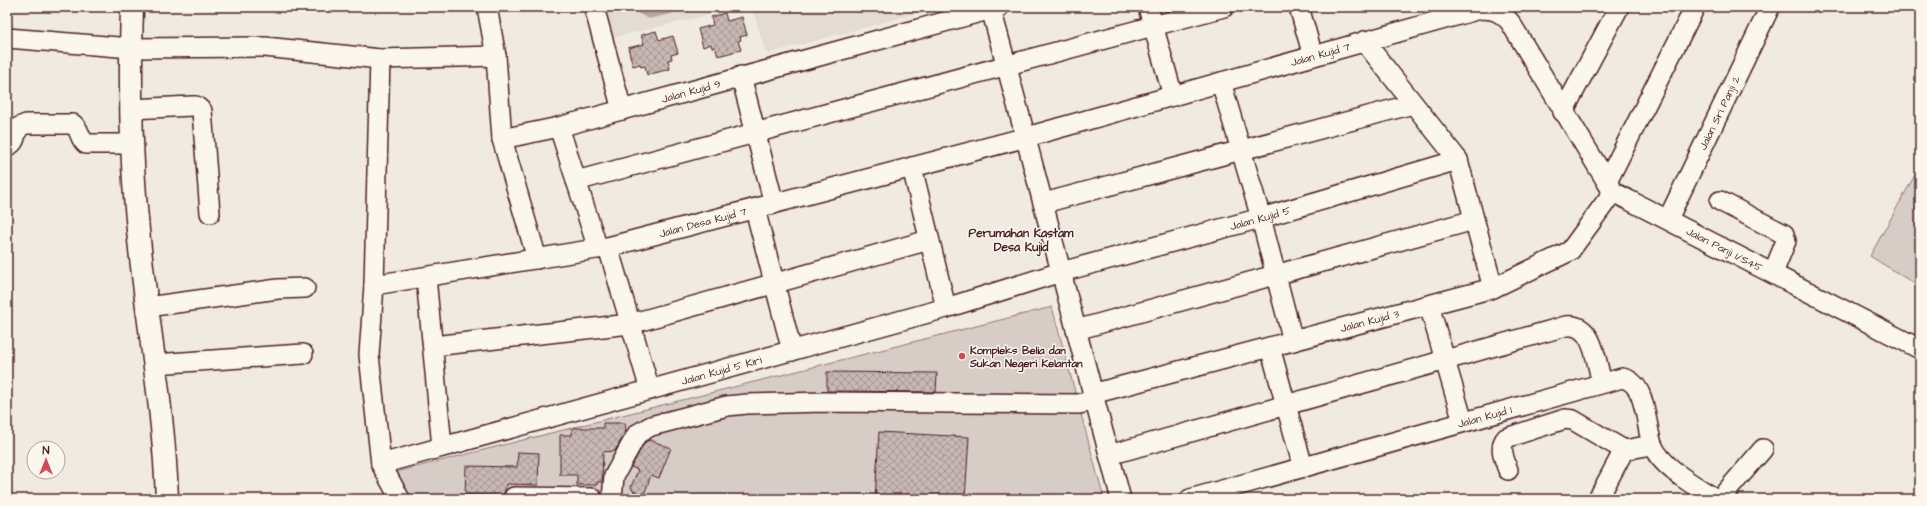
<svg xmlns="http://www.w3.org/2000/svg" width="1927" height="506" viewBox="0 0 1927 506" font-family="'Architects Daughter',sans-serif">
<style>
.built{fill:#e4dbd2}
.park{fill:#d8ccc6;stroke:#917678}
.lines{fill:none;stroke-linecap:round;stroke-linejoin:round}
.canal{stroke:#b8a4a2;stroke-width:15}
.building{fill:url(#building-cross-hatch);stroke:#4a1f2b}
.minor-casing{stroke:#4a1f2b;stroke-width:22}
.major-casing{stroke:#4a1f2b;stroke-width:25}
.minor{stroke:#fbf7ec;stroke-width:19}
.major{stroke:#fbf7ec;stroke-width:22}
.poi-dot{fill:#d1495b;stroke:#fbf7ec;stroke-width:1.5}
.labels{text-anchor:middle;dominant-baseline:central;stroke-width:3;stroke-linejoin:round;paint-order:stroke}
.street-label{font-size:11px;fill:#4a1f2b;stroke:#fbf7ec}
.poi-label{font-size:11px;font-weight:bold;fill:#4a1f2b;stroke:#fbf7ec;text-anchor:start}
.neighbourhood-label{font-size:12px;font-weight:bold;fill:#4a1f2b;stroke:#fbf7ec}
</style>
<defs>
<pattern id="building-cross-hatch" width="8" height="8" patternUnits="userSpaceOnUse"><rect width="8" height="8" fill="#c8b8b3"/><path d="M0 0l8 8M0 8l8-8" fill="none" stroke="#a49592"/></pattern>
</defs>
<rect width="100%" height="100%" fill="#f0eae0"/>
<filter id="ink" filterUnits="userSpaceOnUse"><feTurbulence type="fractalNoise" baseFrequency=".025" numOctaves="2"/><feDisplacementMap in="SourceGraphic" scale="8" xChannelSelector="R" yChannelSelector="G"/><feConvolveMatrix kernelMatrix="1 2 1 2 8 2 1 2 1" color-interpolation-filters="sRGB"/></filter>
<g filter="url(#ink)">
<g class="built">
<polygon points="600,7 743,7 610,38"/>
<polygon points="752,7 940,7 766,54"/>
</g>
<g class="park">
<polygon points="1920,166 1920,289 1918,286 1870,256"/>
<polygon points="1052,307 1104,499 406,499 392,473"/>
</g>
<g class="lines">
<polyline class="canal" points="642,7 650,11 668,7"/>
</g>
<g class="building">
<polygon points="725,13 727,21 742,17 747,35 740,37 741,40 738,41 741,50 718,56 715,47 712,48 711,44 703,47 698,29 713,25 711,17"/>
<polygon points="656,31 659,40 673,36 678,53 671,55 672,59 668,60 670,69 647,75 645,66 641,67 640,64 633,66 628,48 644,44 641,35"/>
<polygon points="827,372 937,373 936,392 827,391"/>
<polygon points="603,423 625,423 626,431 615,451 603,452 602,482 597,482 597,485 577,485 577,475 560,475 560,435 572,435 572,428 603,428"/>
<polygon points="879,432 969,437 965,499 875,499"/>
<polygon points="650,440 671,448 659,478 651,475 645,492 641,494 633,491 631,487 638,470 631,467 645,442"/>
<polygon points="518,452 539,453 538,485 507,484 503,496 465,495 466,466 517,467"/>
</g>
<g class="lines">
<defs>
<g id="minor">
<polyline points="487,7 496,56 502,139"/>
<polyline points="594,7 622,110"/>
<polyline points="1148,7 1173,96"/>
<polyline points="1299,7 1313,56"/>
<path d="M991,9C1036,172 1077,336 1121,499"/>
<polyline points="7,38 131,48 265,47 380,59 496,56"/>
<polyline points="1364,41 1458,160 1493,288"/>
<polyline points="380,59 374,285 369,355 381,464 400,499"/>
<polyline points="741,76 774,204"/>
<polyline points="1221,82 1261,218 1293,341"/>
<polyline points="131,109 192,106 196,106 202,111 210,213"/>
<polyline points="1563,112 1619,7"/>
<polyline points="559,127 598,249"/>
<path d="M7,146C17,143 14,135 19,127L26,124H73C81,130 79,139 86,144H132"/>
<polyline points="912,167 946,308"/>
<polyline points="576,181 1224,7"/>
<polyline points="1607,182 1695,7"/>
<polyline points="1720,201 1784,234 1786,241 1773,273"/>
<polyline points="1044,203 1413,104"/>
<polyline points="755,209 792,351"/>
<path id="s1" d="M1668,219L1770,7"/>
<polyline points="608,247 650,390"/>
<path id="s2" d="M537,259L502,139L559,127L999,7"/>
<polyline points="426,277 442,447"/>
<path id="s3" d="M374,285L608,247L1027,137L1480,9C1494,9 1501,12 1510,22L1613,192L1920,349"/>
<polyline points="1429,305 1463,422"/>
<polyline points="147,307 278,289 305,288"/>
<polyline points="1076,330 1474,220"/>
<polyline points="433,346 630,324 929,240"/>
<polyline points="1270,347 1303,467"/>
<polyline points="154,364 303,354"/>
<path id="s4" d="M1092,394L1493,288L1570,251L1613,192"/>
<path d="M1109,455L1566,326C1594,322 1596,363 1602,383"/>
<path id="s5" d="M381,464L946,308L1061,272L1261,218L1458,160"/>
<path d="M1508,470C1505,461 1498,447 1506,438L1565,419L1573,420L1624,450"/>
<polyline points="514,499 514,497 592,498"/>
<polyline points="612,499 614,476 637,434 651,426 727,406 747,404 824,402 1079,404 1094,400"/>
<path id="s6" d="M1190,499L1622,378C1647,382 1645,424 1652,444C1660,467 1697,487 1716,499"/>
<polyline points="1598,499 1624,450 1652,445"/>
<polyline points="1720,499 1763,449"/>
</g>
<path id="major" d="M132,7C130,78 130,148 137,219C145,312 164,405 167,499"/>
</defs>
<use href="#minor" class="minor-casing"/>
<use href="#major" class="major-casing"/>
<use href="#minor" class="minor"/>
<use href="#major" class="major"/>
</g>
</g>
<circle class="poi-dot" cx="962" cy="356" r="4"/>
<g class="labels">
<g class="street-label">
<text stroke="none"><textPath href="#s3" startOffset="975">Jalan Kujid 7</textPath></text>
<text stroke="none"><textPath href="#s2" startOffset="320">Jalan Kujid 9</textPath></text>
<text stroke="none"><textPath href="#s1" startOffset="118">Jalan Sri Panji 2</textPath></text>
<text stroke="none"><textPath href="#s5" startOffset="913">Jalan Kujid 5</textPath></text>
<text stroke="none"><textPath href="#s3" startOffset="335">Jalan Desa Kujid 7</textPath></text>
<text stroke="none"><textPath href="#s3" startOffset="1499">Jalan Panji 1/S45</textPath></text>
<text stroke="none"><textPath href="#s4" startOffset="287">Jalan Kujid 3</textPath></text>
<text stroke="none"><textPath href="#s5" startOffset="353">Jalan Kujid 5 Kiri</textPath></text>
<text stroke="none"><textPath href="#s6" startOffset="306">Jalan Kujid 1</textPath></text>
</g>
<g class="poi-label">
<text x="970" y="350">Kompleks Belia dan<tspan x="970" dy="13">Sukan Negeri Kelantan</tspan></text>
</g>
<g class="neighbourhood-label">
<text x="1021" y="233">Perumahan Kastam<tspan x="1021" dy="14">Desa Kujid</tspan></text>
</g>
</g>
<rect width="1927" height="506" fill="none" stroke="#fbf7ec" stroke-width="24"/>
<rect x="12" y="12" width="1903" height="482" fill="none" stroke="#4a1f2b" stroke-width="1.5" filter="url(#ink)"/>
<g transform="translate(46 460)"><circle r="19" fill="#fbf7ec" stroke="#b4a19f"/>
<path d="M0-3L7 15L0 10L-7 15Z" fill="#d1495b"/>
<text y="-6" font-size="11" font-weight="bold" text-anchor="middle" fill="#4a1f2b">N</text>
</g>
</svg>
